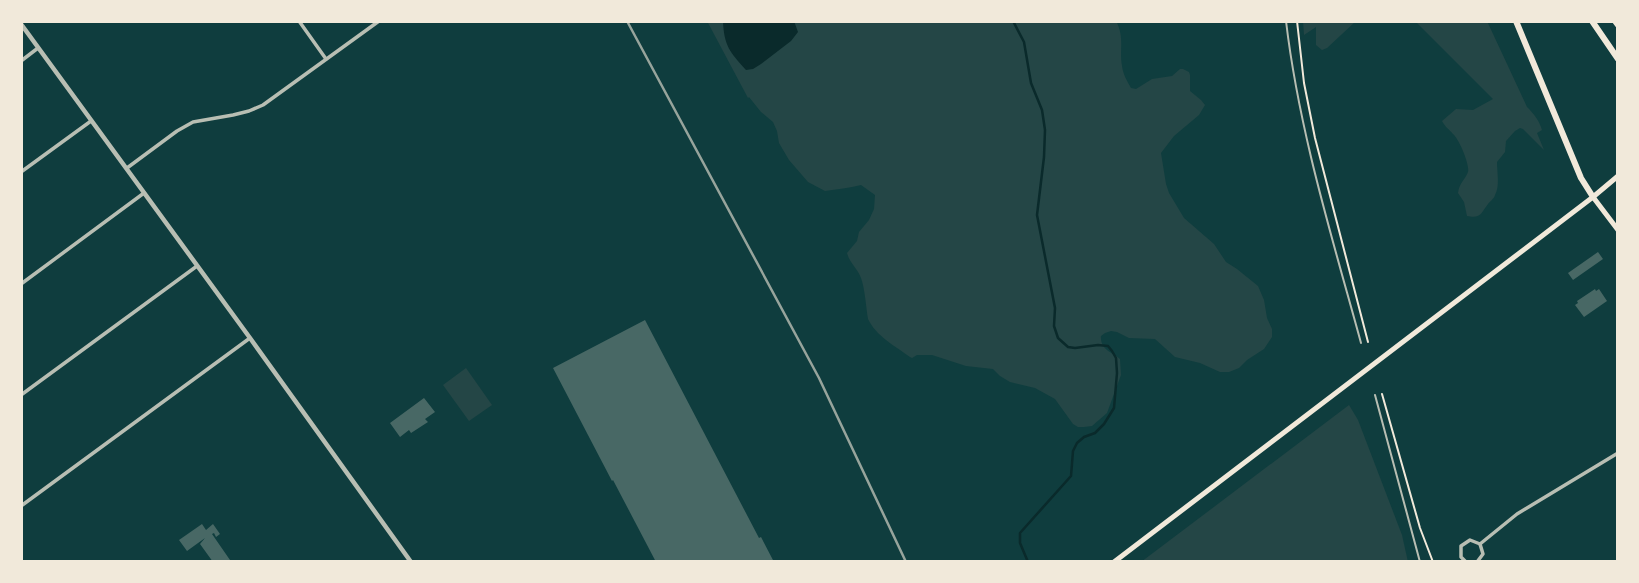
<svg xmlns="http://www.w3.org/2000/svg" width="1639" height="583" viewBox="0 0 1639 583" font-family="'Libre Baskerville',serif">
<style>
.green{fill:#244646}
.water{fill:#0a2a2b}
.lines{fill:none;stroke-linecap:round;stroke-linejoin:round}
.stream{stroke:#0a2a2b;stroke-width:2.5}
.building{fill:#486865}
.path{stroke:#f1e9da;stroke-width:2}
.service{stroke:#b8beb3;stroke-width:2}
.minor{stroke:#b8beb3;stroke-width:3.5}
.tertiary{stroke:#b8beb3;stroke-width:4.5}
.secondary{stroke:#f1e9da;stroke-width:5}
.motorway{stroke:#f1e9da;stroke-width:6}
.rail{stroke:#97a49c;stroke-width:2.5}
</style>
<rect width="100%" height="100%" fill="#0f3d3e"/>
<g class="green">
<path d="M707,21H1116C1125,38 1119,49 1122,66C1123,74 1127,81 1131,88L1136,89L1152,79L1172,76L1180,69H1183L1189,72L1190,75V91L1201,100L1205,105L1199,115L1174,136L1161,153L1166,184L1169,193L1184,218L1214,244L1226,262L1237,269L1258,286L1264,300L1267,318L1272,329V337L1264,349L1247,360L1239,368L1229,372H1220L1200,363L1175,357L1155,339L1129,338L1117,332L1111,331L1105,333L1101,336C1100,350 1112,352 1120,359L1121,375L1107,413L1092,426L1084,427H1078L1073,424L1055,399L1035,388L1010,382L1000,376L993,369L966,366L932,355H917L912,358L910,357C895,346 876,336 868,319C866,307 865,289 861,278C858,269 850,264 847,253L857,241L859,232L869,220L874,209L875,195L861,185C849,188 837,189 825,191L808,182L789,160L779,143L777,131L773,122L761,112L749,97L748,98Z"/>
<polygon points="1303,21 1356,21 1327,48 1322,50 1316,45 1316,27 1304,35"/>
<path d="M1415,21H1487L1527,107C1534,114 1539,120 1542,130L1537,133L1544,150L1523,129L1520,128L1515,131L1506,141L1505,152L1497,162C1497,172 1500,186 1495,195C1494,199 1490,201 1488,204C1481,213 1481,219 1467,216L1464,202L1458,193C1459,183 1465,180 1468,172C1470,165 1459,139 1453,134C1449,129 1445,127 1442,121L1456,109L1473,110L1493,99Z"/>
<polygon points="466,368 492,405 469,421 443,385"/>
<polygon points="1349,405 1358,420 1402,535 1408,562 1141,562"/>
</g>
<path class="water" d="M723,21H794L798,32L791,41L761,64L753,69L746,70C730,52 724,46 723,21Z"/>
<g class="lines">
<polyline class="stream" points="1013,21 1024,42 1031,83 1042,110 1045,130 1044,157 1037,215 1055,308 1054,326 1058,338 1068,347 1075,348 1098,345 1108,346 1112,351 1116,358 1117,373 1114,408 1104,424 1095,433 1084,437 1077,443 1073,451 1071,476 1020,533 1020,543 1028,562"/>
</g>
<g class="building">
<polygon points="1598,252 1603,259 1573,280 1568,273"/>
<polygon points="1595,289 1596,291 1599,289 1607,301 1584,317 1575,305 1578,303 1577,301"/>
<polygon points="645,320 759,538 761,537 774,562 656,562 613,480 612,481 553,368"/>
<polygon points="424,398 435,412 425,419 428,422 411,433 409,430 400,437 390,423"/>
<polygon points="202,524 206,530 213,524 220,534 216,537 214,533 212,534 230,560 226,562 213,562 200,544 205,538 187,551 179,540"/>
</g>
<g class="lines">
<g class="path">
<polyline points="1297,21 1304,83 1315,138 1368,342"/>
<polyline points="1382,394 1420,528 1433,562"/>
</g>
<g class="service">
<path d="M1286,21C1299,131 1332,237 1361,343"/>
<polyline points="1375,395 1420,562"/>
</g>
<g class="minor">
<polyline points="299,21 326,59"/>
<polyline points="21,61 38,48"/>
<polyline points="127,168 177,131 193,122 233,115 249,111 263,105 379,21"/>
<polyline points="21,172 91,121"/>
<polyline points="21,284 144,193"/>
<polyline points="21,395 197,266"/>
<polyline points="21,506 250,338"/>
<polyline points="1480,544 1517,514 1618,453"/>
<polyline points="1466,562 1461,557 1461,546 1470,540 1480,544"/>
<polyline points="1477,562 1483,554 1480,544"/>
</g>
<polyline class="tertiary" points="21,24 250,338 411,562"/>
<g class="secondary">
<polyline points="1593,197 1618,230"/>
<polyline points="1114,562 1593,197 1618,176"/>
</g>
<g class="motorway">
<polyline points="1516,21 1581,178 1593,197"/>
<polyline points="1592,21 1618,59"/>
<polyline points="1615,21 1618,25"/>
</g>
<polyline class="rail" points="627,21 819,378 906,562"/>
</g>
<rect width="1639" height="583" fill="none" stroke="#f1e9da" stroke-width="46"/>
</svg>
